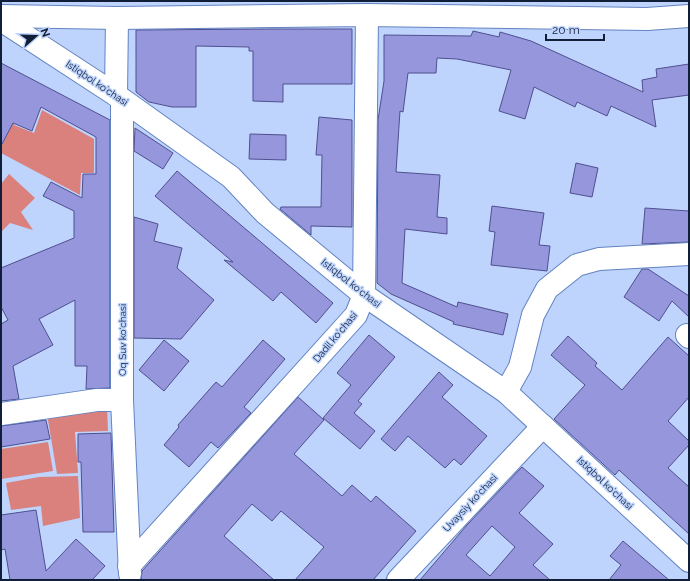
<svg xmlns="http://www.w3.org/2000/svg" width="690" height="581" viewBox="0 0 690 581" font-family="Raleway,sans-serif">
<style>
.forest{fill:#da817d}
.building{fill:#9596dc;stroke:#504f8f;fill-rule:evenodd}
.lines{fill:none;stroke-linecap:round;stroke-linejoin:round}
.minor-casing{stroke:#6383c2;stroke-width:24}
.minor{stroke:#fff;stroke-width:22}
.labels{text-anchor:middle;dominant-baseline:central;stroke-width:3;stroke-linejoin:round;paint-order:stroke}
.street-label{font-size:10px;fill:#111e37;stroke:#bed4fd}
</style>
<rect width="100%" height="100%" fill="#bed4fd"/>
<g class="forest">
<polygon points="20,107 14,125 34,133 42,110 94,139 94,173 81,173 80,195 1,153 1,147"/>
<polygon points="9,174 35,198 21,212 33,230 10,223 1,232 1,184"/>
<polygon points="107,407 108,431 75,432 78,473 57,474 47,414"/>
<polygon points="48,442 53,471 1,479 1,449"/>
<polygon points="78,476 80,518 43,526 41,506 11,510 6,483 39,477"/>
</g>
<g class="building">
<polygon points="270,29 352,29 352,84 283,84 283,102 253,101 253,51 249,51 249,47 196,46 196,107 172,107 149,102 136,92 136,30"/>
<polygon points="473,31 499,37 500,32 531,41 643,92 642,80 657,77 656,69 689,64 689,95 652,100 656,127 611,106 607,116 577,102 575,107 534,87 525,119 499,111 511,70 457,59 437,58 436,73 408,73 403,112 400,111 396,172 440,175 437,217 447,218 447,234 405,229 402,283 457,307 458,302 508,314 503,335 453,324 454,322 391,294 377,283 378,120 384,81 384,35 471,36"/>
<polygon points="1,63 110,120 110,388 86,389 87,366 75,366 75,300 39,319 53,345 13,366 19,399 1,401 1,324 8,320 1,307 1,268 74,238 74,211 43,196 51,182 82,198 83,174 96,174 96,137 41,107 32,131 13,123 1,146"/>
<polygon points="319,117 352,120 352,227 311,226 311,235 280,209 281,207 321,207 322,155 316,155"/>
<polygon points="135,128 173,153 163,169 134,151"/>
<polygon points="250,134 286,135 286,160 249,159"/>
<polygon points="576,163 598,168 592,197 570,193"/>
<polygon points="177,171 333,303 316,323 281,292 273,301 224,260 233,262 155,196"/>
<polygon points="492,206 544,213 539,245 550,246 547,271 491,265 495,232 489,231"/>
<polygon points="645,208 689,211 689,242 642,244"/>
<polygon points="134,217 158,224 154,241 182,248 177,268 214,300 181,339 134,338"/>
<polygon points="642,269 648,269 689,296 689,317 672,301 659,321 624,297"/>
<polygon points="369,335 395,357 358,401 362,404 354,413 375,431 360,449 323,418 351,385 337,373"/>
<polygon points="568,336 597,363 595,366 622,390 668,337 689,356 689,397 668,421 689,441 689,445 668,468 689,487 689,534 619,470 615,475 554,419 585,385 551,355"/>
<polygon points="164,340 189,361 164,391 139,370"/>
<polygon points="263,340 285,359 244,407 251,413 218,448 211,442 189,467 164,445 179,427 178,425 216,382 222,387"/>
<polygon points="439,372 453,385 442,397 487,436 461,465 454,459 445,468 408,436 395,451 381,439"/>
<polygon points="298,397 324,420 294,454 342,496 352,485 371,502 376,496 416,531 373,580 295,580 324,547 281,511 272,521 252,504 224,536 274,580 141,580 142,571"/>
<polygon points="46,420 50,439 1,447 1,426"/>
<polygon points="111,433 114,532 83,532 81,462 78,462 78,434"/>
<path d="M522,467L544,486L519,513L553,544L533,565L550,580H420L467,525ZM492,526L515,547L490,576L466,555Z"/>
<polygon points="36,510 46,571 76,539 105,566 92,580 10,580 5,549 1,550 1,515"/>
<polygon points="623,541 669,580 609,580 621,565 610,556"/>
</g>
<g class="lines">
<defs>
<g id="minor">
<polyline points="1,16 117,18 367,15 647,19 689,16"/>
<polyline points="1,20 116,95 231,177 265,213 364,295 506,392 689,561"/>
<polyline points="116,95 117,18"/>
<polyline points="122,100 122,400 130,574"/>
<polyline points="687,335 689,337"/>
<polyline points="506,392 520,367 533,315 547,289 577,265 599,259 689,254"/>
<polyline points="1,414 97,400 122,400"/>
<polyline points="129,566 356,315 364,295 367,15"/>
<polyline points="398,580 543,426"/>
</g>
</defs>
<use href="#minor" class="minor-casing"/>
<use href="#minor" class="minor"/>
</g>
<g class="labels">
<g class="street-label">
<text transform="translate(97 83) rotate(34)">Istiqbol koʻchasi</text>
<text transform="translate(351 283) rotate(38)">Istiqbol koʻchasi</text>
<text transform="translate(335 337) rotate(-50)">Dadil koʻchasi</text>
<text transform="translate(122 340) rotate(-90)">Oq Suv koʻchasi</text>
<text transform="translate(605 483) rotate(43)">Istiqbol koʻchasi</text>
<text transform="translate(470 503) rotate(-47)">Uvaysiy koʻchasi</text>
</g>
</g>
<rect width="690" height="581" fill="none" stroke="#111e37" stroke-width="4"/>
<g transform="translate(36 36) rotate(70)" stroke="#bed4fd" stroke-width="3" paint-order="stroke">
<path d="M0-3L7 15L0 10L-7 15Z" fill="#111e37"/>
<text y="-6" font-size="11" font-weight="bold" text-anchor="middle" fill="#111e37">N</text>
</g>
<path d="M546 34v6h58v-6" fill="none" stroke="#111e37" stroke-width="2"/>
<text x="552" y="34" font-size="12" fill="#111e37" stroke="#bed4fd" stroke-width="3" paint-order="stroke">20 m</text>
</svg>
